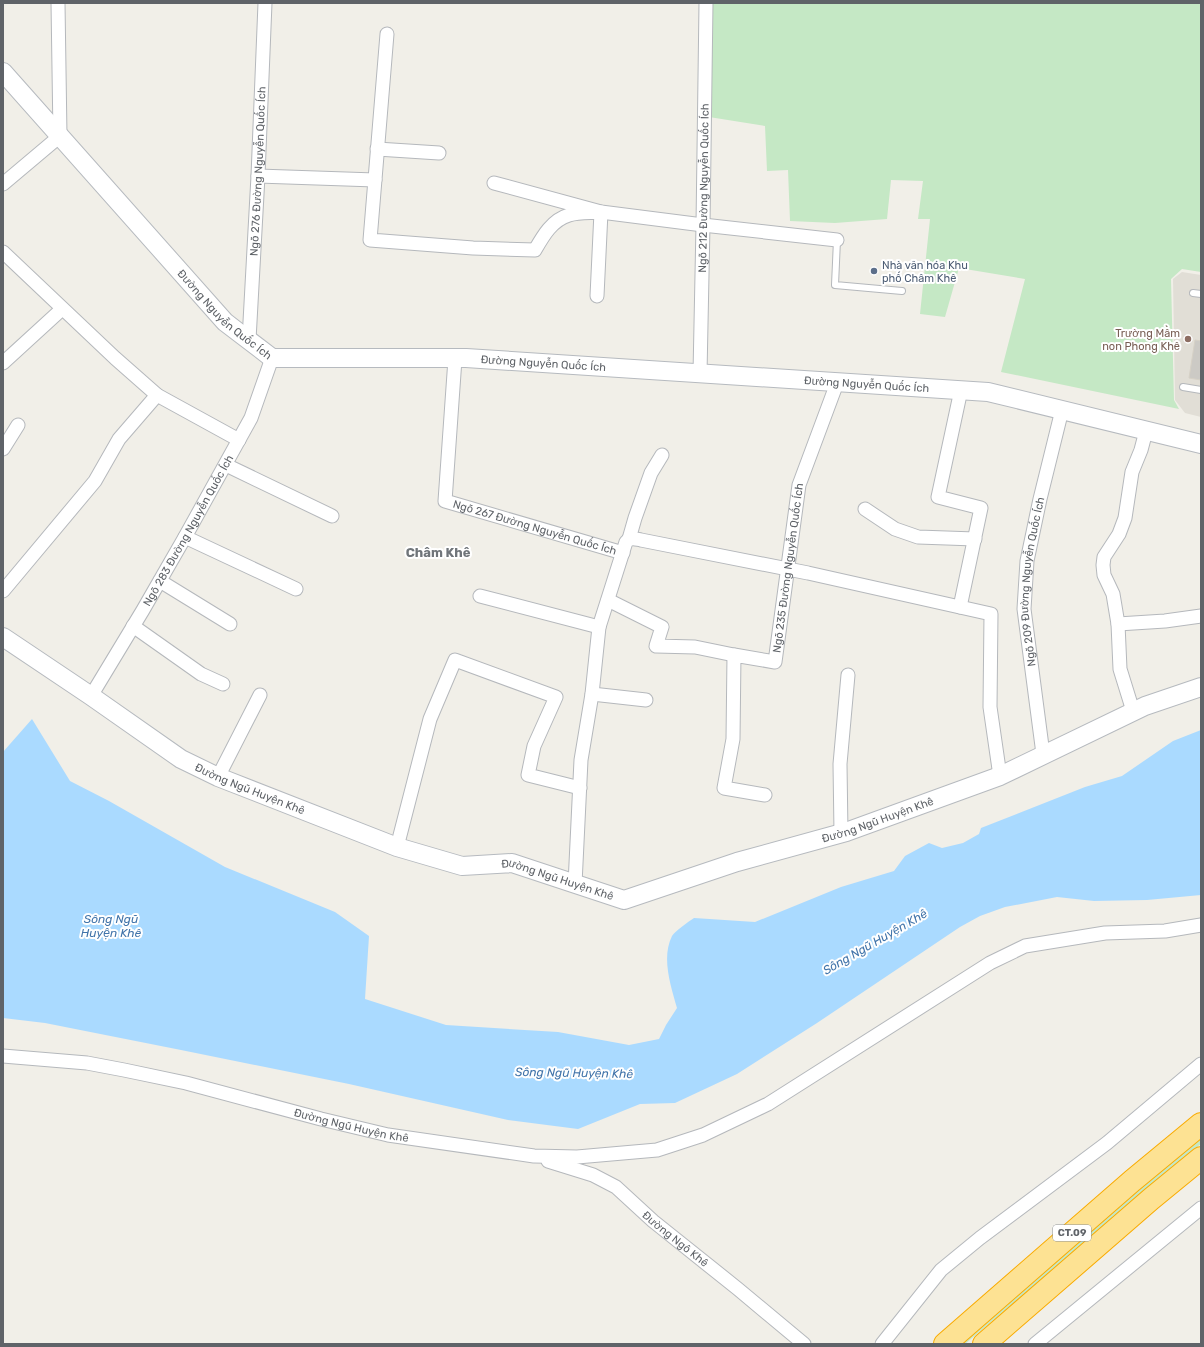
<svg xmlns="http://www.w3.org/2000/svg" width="1204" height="1347" viewBox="0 0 1204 1347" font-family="Rubik,sans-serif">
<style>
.education{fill:#e1ded6}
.green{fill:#c5e8c5}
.water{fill:#aadaff}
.building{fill:#cccac5;stroke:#d6d1c6}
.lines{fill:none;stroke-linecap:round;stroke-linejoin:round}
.lane-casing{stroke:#b5b8bc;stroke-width:8}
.street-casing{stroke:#b5b8bc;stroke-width:15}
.secondary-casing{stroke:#b6babf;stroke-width:20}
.highway-casing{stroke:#f9ab00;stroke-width:24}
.lane{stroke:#fff;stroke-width:6}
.street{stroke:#fff;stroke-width:13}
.secondary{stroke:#fff;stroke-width:18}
.highway{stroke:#fde293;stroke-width:22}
.service-dot{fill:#5c6f8a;stroke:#fff;stroke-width:1.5}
.education-dot{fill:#8d6e63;stroke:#fff;stroke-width:1.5}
.labels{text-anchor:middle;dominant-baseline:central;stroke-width:4;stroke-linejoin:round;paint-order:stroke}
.shield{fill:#fff;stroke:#8f9295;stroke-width:1}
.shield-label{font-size:10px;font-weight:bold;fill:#5f6368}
.street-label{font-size:11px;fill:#5f6368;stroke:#fff}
.service-label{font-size:11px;fill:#4e5e75;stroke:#fff;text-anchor:start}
.education-label{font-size:11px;fill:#785e54;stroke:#fff;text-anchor:end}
.water-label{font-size:12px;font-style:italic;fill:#4174aa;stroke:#fff}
.quarter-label{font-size:13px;font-weight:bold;fill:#70757a;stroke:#fff}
</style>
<rect width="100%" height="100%" fill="#f1efe8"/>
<polygon class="education" points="1182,272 1201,275 1201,417 1185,413 1175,400 1173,279"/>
<g class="green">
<polygon points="709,3 1201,3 1201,272 1182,269 1171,279 1174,400 1179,409 1001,372 1025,279 959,268 945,317 920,314 930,219 918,219 923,181 891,180 887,219 835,223 790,221 788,170 767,171 765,126 709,117"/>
<polygon points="1201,1135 1201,1144 965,1344 955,1344"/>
</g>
<path class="water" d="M32,719L70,781L109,801L225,867L335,912L369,936L365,999L446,1025L558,1032L629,1045L659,1039L666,1025L677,1008C671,986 661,958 672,936C675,931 688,922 694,918L755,922L841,887L894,871L905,856L929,843L942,848L963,843L979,834L981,828L1085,787L1122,776L1173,741L1201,730V895L1147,900L1094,901L1057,897L1005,907L980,916L960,927L817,1023L737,1074L675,1103L640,1104L578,1129L508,1120L349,1084L181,1050L45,1023L3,1018V752Z"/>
<polygon class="building" points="1195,340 1201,341 1201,380 1189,378"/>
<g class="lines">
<defs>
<g id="lane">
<polyline points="837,240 835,285 902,291"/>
<polyline points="1193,293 1201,294"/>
<polyline points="1183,387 1201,390"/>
</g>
<g id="street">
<path d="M387,34L370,240L473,248L535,250C543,236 552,220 569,215C579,212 591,213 601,212L597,296"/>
<polyline points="377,149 439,153"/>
<polyline points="258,176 375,180"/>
<polyline points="494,183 601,212 703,225 837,240"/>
<polyline points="3,184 60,136 58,3"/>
<polyline points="3,252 115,358 157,395 239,440"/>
<path id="s1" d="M249,340L258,176L265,3"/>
<path id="s2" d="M455,359L445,501L623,553"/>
<polyline points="3,363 62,309"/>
<path id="s3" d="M700,374L703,225L706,3"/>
<polyline points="3,449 18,425"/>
<polyline points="226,465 332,516"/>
<polyline points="865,509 895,529 918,537 975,539"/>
<polyline points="185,537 296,589"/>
<polyline points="629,539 635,518 651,473 662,455"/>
<polyline points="160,581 230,624"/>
<polyline points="3,591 95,481 119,439 157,395"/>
<polyline points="480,596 599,627"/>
<polyline points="608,600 662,627 656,646 695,647 734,655"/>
<polyline points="960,607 981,508 938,497 961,390"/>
<polyline points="1118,624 1165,621 1201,616"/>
<polyline points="133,626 201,674 223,684"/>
<polyline points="592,694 646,700"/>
<path id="s4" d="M91,696L143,610L185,537L251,418L272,358"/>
<polyline points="1133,711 1120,669 1118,624 1113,594 1104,575 1103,565 1104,557 1119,534 1125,518 1132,472 1141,450 1146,431"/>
<path id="s5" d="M1043,754L1024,609L1027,561L1040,499L1062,410"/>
<polyline points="218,777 260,695"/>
<path id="s6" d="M765,795L724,788L733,739L734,655L775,662L799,485L837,383"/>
<polyline points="841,833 840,764 848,675"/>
<polyline points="397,847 430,719 455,660 556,697 534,746 528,775 580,788"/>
<path d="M575,884L581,760L592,694L599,627L626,542C631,537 635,539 641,540L808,573L991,614L990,707L1000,776"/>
<path id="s7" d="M3,1056L87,1063L124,1070L186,1083L321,1119L388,1135L534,1156L577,1157L657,1150L703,1135L768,1104L990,963L1025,946L1105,933L1165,931L1201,925"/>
<path id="s8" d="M548,1161L593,1175L616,1187L653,1221L738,1289L804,1344"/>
<polyline points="882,1344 941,1270 980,1238 1107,1143 1201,1064"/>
<polyline points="1035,1344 1201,1208"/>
</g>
<g id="secondary">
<path id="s9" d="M3,72L225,322L272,358H466L988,392L1201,444"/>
<path id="s10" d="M3,637L91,696L181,759L218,777L397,847L462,866L512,863L624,900L737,862L846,832L1000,776L1145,706L1201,687"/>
</g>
<g id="highway">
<polyline points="945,1344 1132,1181 1201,1124"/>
<polyline points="984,1344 1151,1199 1201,1158"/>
</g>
</defs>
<use href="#lane" class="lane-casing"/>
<use href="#street" class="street-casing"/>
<use href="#secondary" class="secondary-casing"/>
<use href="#highway" class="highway-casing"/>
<use href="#lane" class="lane"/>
<use href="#street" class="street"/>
<use href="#secondary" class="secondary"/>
<use href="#highway" class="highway"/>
</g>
<circle class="service-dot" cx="874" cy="271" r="4"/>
<circle class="education-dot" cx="1188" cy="339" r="4"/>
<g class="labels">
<rect class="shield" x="1053" y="1225" width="38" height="16" rx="3"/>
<g class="shield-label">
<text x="1072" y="1233">CT.09</text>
</g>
<g class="street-label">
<text stroke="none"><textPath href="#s1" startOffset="169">Ngõ 276 Đường Nguyễn Quốc Ích</textPath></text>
<text stroke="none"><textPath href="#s3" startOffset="186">Ngõ 212 Đường Nguyễn Quốc Ích</textPath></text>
<text stroke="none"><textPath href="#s9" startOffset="329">Đường Nguyễn Quốc Ích</textPath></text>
<text stroke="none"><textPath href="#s9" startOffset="665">Đường Nguyễn Quốc Ích</textPath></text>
<text stroke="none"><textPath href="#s9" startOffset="989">Đường Nguyễn Quốc Ích</textPath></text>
<text stroke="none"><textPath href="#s2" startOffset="236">Ngõ 267 Đường Nguyễn Quốc Ích</textPath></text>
<text stroke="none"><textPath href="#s4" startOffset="192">Ngõ 283 Đường Nguyễn Quốc Ích</textPath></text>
<text stroke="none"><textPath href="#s6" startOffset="312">Ngõ 235 Đường Nguyễn Quốc Ích</textPath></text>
<text stroke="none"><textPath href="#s5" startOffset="174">Ngõ 209 Đường Nguyễn Quốc Ích</textPath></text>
<text stroke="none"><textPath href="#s10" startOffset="291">Đường Ngũ Huyện Khê</textPath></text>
<text stroke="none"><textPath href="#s10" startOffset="951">Đường Ngũ Huyện Khê</textPath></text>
<text stroke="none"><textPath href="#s10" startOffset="615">Đường Ngũ Huyện Khê</textPath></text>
<text stroke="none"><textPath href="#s7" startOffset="356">Đường Ngũ Huyện Khê</textPath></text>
<text stroke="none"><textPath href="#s8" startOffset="152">Đường Ngô Khê</textPath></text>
</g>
<g class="service-label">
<text x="882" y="265">Nhà văn hóa Khu<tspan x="882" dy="13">phố Châm Khê</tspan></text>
</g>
<g class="education-label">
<text x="1180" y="333">Trường Mầm<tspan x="1180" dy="13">non Phong Khê</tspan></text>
</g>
<g class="water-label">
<text x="111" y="919">Sông Ngũ<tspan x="111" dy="14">Huyện Khê</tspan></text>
<text transform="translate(875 942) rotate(-30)">Sông Ngũ Huyện Khê</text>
<text transform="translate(574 1073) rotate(1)">Sông Ngũ Huyện Khê</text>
</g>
<g class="quarter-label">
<text x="438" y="552">Châm Khê</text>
</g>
</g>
<rect width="1204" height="1347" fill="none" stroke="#5f6368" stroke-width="8"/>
</svg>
